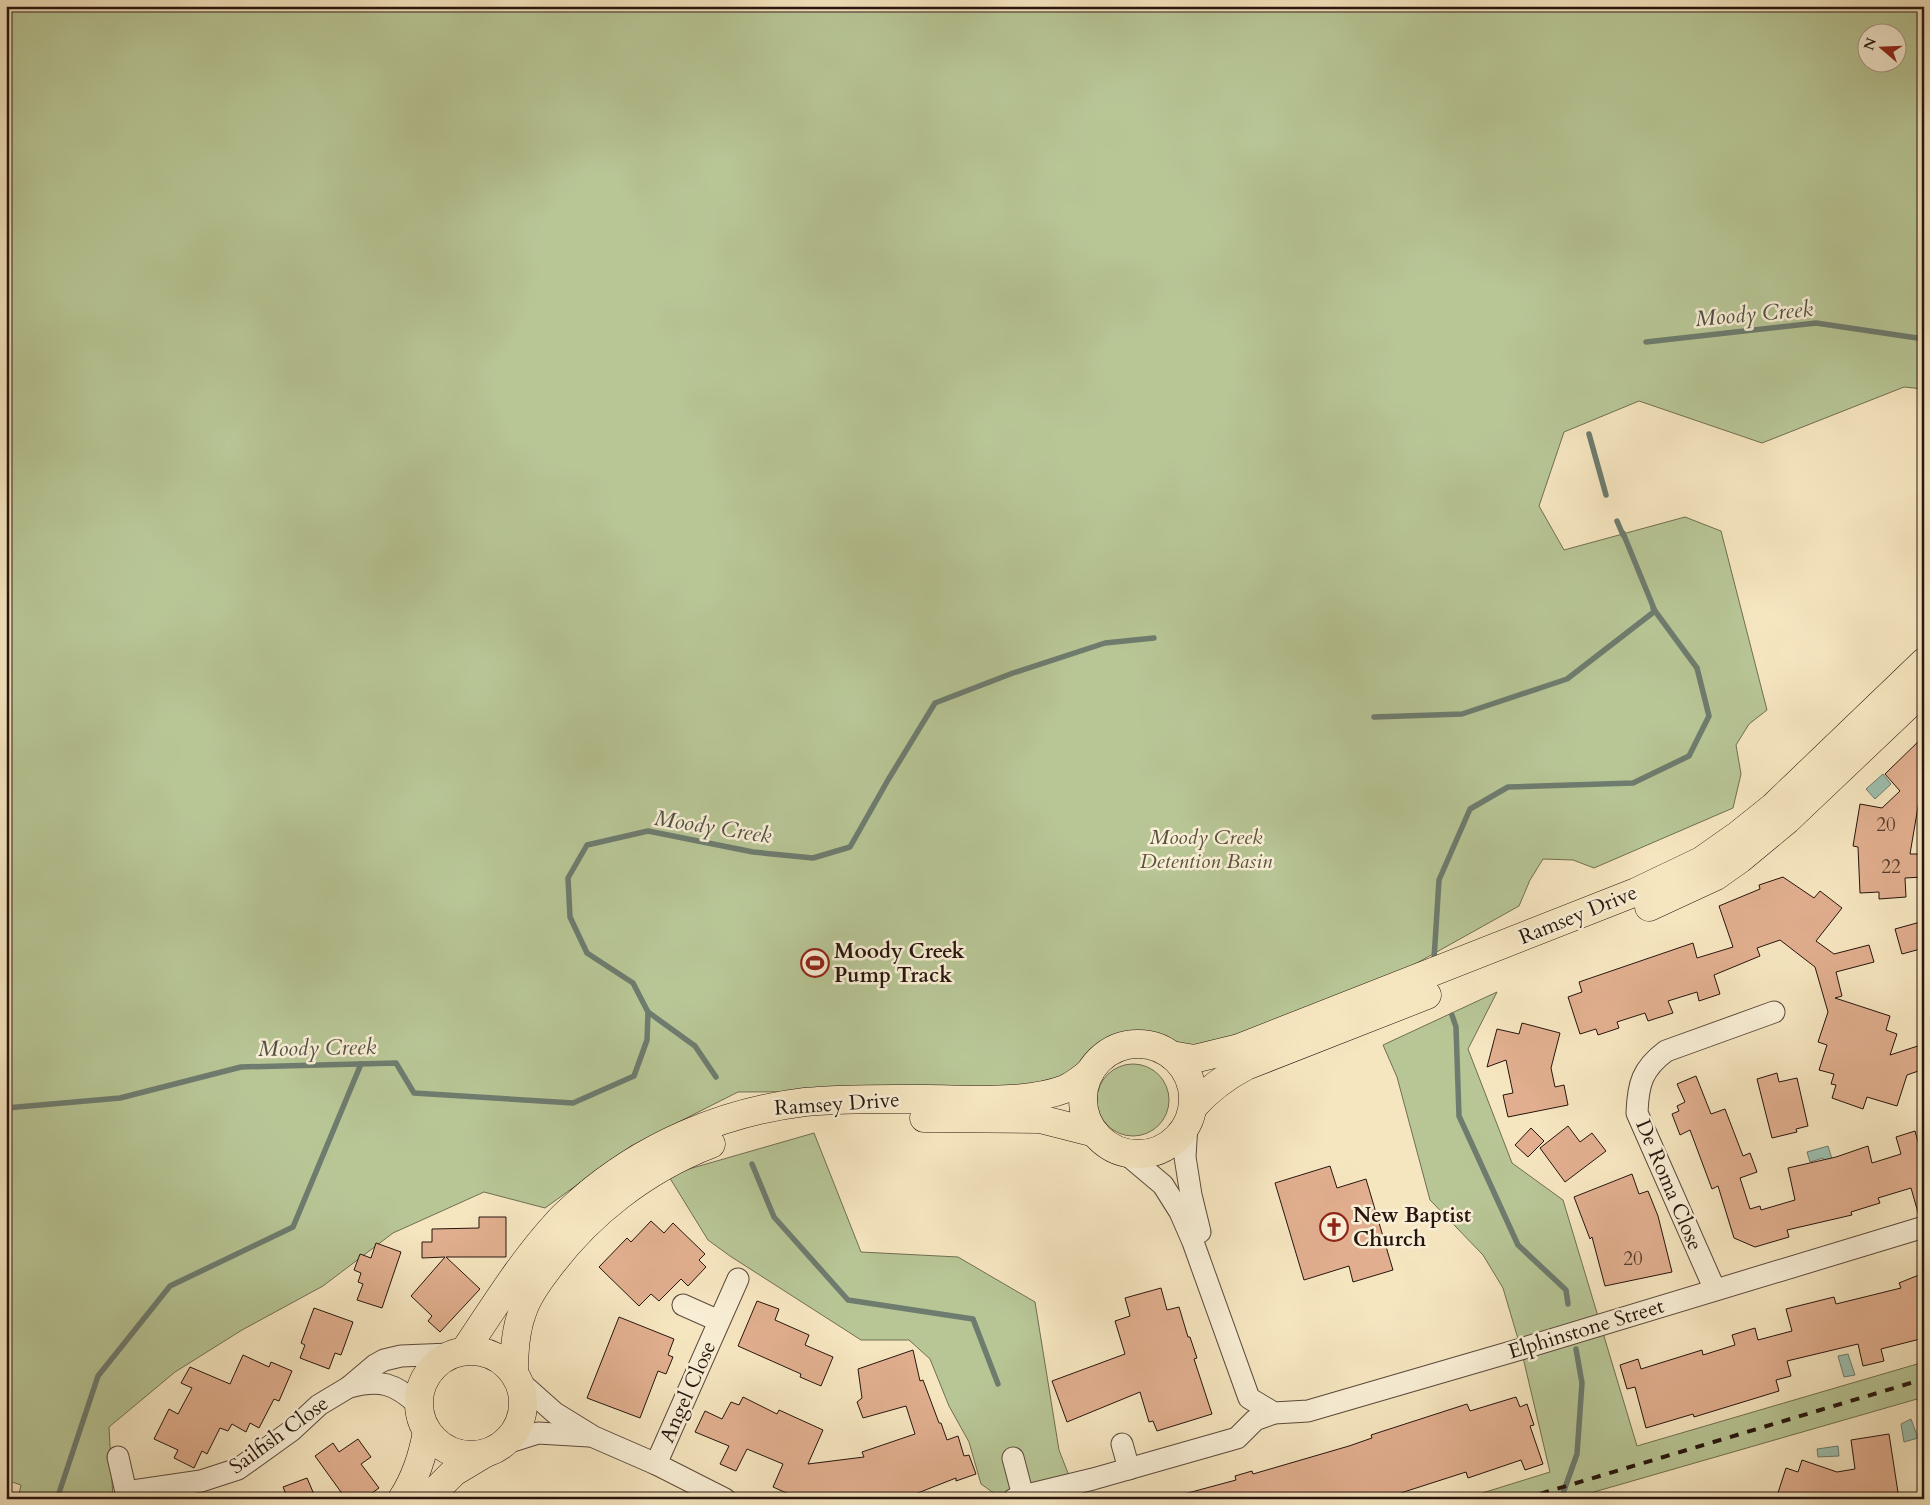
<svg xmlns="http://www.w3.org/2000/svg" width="1930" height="1505" viewBox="0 0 1930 1505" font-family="Cardo,serif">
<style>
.green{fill:#b8c696;stroke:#706e52;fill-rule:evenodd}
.water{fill:#9dc0af;stroke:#6e7c6f}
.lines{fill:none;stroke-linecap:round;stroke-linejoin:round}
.stream{stroke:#6e7c6f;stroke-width:5.5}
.building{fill:#e1af8f;stroke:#27150e}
.minor-casing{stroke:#5b493a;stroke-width:23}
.major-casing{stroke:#27150e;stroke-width:29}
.minor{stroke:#f9efd6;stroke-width:21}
.major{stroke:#f6e6c0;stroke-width:28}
.rail{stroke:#27150e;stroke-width:4;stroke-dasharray:9 9;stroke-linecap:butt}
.labels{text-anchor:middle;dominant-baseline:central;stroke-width:5;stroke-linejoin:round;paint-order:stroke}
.number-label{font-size:19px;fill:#563c2e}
.park-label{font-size:21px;font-style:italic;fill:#5a533e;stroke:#f9efd6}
.street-label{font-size:21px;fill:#27150e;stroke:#f9efd6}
.poi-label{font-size:21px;font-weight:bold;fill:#27150e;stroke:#f9efd6;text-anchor:start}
.water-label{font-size:22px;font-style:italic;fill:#505146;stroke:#f9efd6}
</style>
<rect width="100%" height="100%" fill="#f6e6c0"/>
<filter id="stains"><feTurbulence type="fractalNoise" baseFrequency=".004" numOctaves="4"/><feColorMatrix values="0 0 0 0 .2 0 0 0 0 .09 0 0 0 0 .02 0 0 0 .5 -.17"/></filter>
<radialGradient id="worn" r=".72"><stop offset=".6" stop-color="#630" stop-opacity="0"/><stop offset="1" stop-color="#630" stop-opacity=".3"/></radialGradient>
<g class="green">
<path d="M6,6H1924V389L1904,387L1762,443L1639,401L1564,432L1539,506L1564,550L1685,517L1721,531L1767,710L1749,724L1736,745L1741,774L1733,808L1594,868L1573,860L1543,859L1530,880L1519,906L1390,978L1199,1048L1167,1043L1118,1039L1051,1086L926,1091L738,1092L631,1146L545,1208L484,1192L393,1233L323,1286L242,1330L175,1372L109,1427L113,1499H18L21,1485L6,1480ZM1868,32H1898V62H1868Z"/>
<polygon points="1497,992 1468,1049 1512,1163 1563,1200 1637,1446 1924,1362 1924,1404 1917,1399 1594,1492 1593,1499 1463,1499 1550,1472 1521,1349 1503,1288 1483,1255 1430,1200 1397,1077 1383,1045"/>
<circle cx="1133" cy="1100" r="36"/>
<polygon points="814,1133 861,1252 958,1257 1035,1302 1059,1450 1078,1499 1002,1499 981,1484 969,1442 949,1406 930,1359 909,1340 861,1340 730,1256 708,1240 668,1175"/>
</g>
<g class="water">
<polygon points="1883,774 1891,784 1875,799 1866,789"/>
<polygon points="1828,1146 1836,1172 1829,1173 1823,1158 1810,1162 1807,1152"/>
<polygon points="1848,1354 1855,1375 1844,1377 1838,1356"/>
<polygon points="1911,1419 1918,1438 1904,1442 1901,1424"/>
<polygon points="1838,1446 1839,1456 1818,1457 1817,1449"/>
</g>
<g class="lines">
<g class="stream">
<polyline points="1646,342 1816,323 1924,339"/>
<polyline points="1589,434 1606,495"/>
<polyline points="1617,521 1623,535"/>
<polyline points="1374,717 1462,714 1567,679 1655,611 1653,608"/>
<polyline points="1434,959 1439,880 1470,809 1508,787 1633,783 1689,756 1709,716 1697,668 1655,611 1623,533"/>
<polyline points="648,1012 695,1046 716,1077"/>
<polyline points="1452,1015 1456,1027 1459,1116 1518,1245 1566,1290 1568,1304"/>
<polyline points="6,1108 120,1098 241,1067 396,1063 414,1093 573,1103 634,1076 647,1040 648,1012 633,983 587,953 570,917 568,878 587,845 648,831 753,852 813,858 850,847 888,780 935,703 1013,673 1105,643 1154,638"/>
<polyline points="752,1164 774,1217 848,1300 973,1319 998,1384"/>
<polyline points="57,1499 98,1376 170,1286 293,1227 361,1064"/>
<polyline points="1561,1499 1577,1454 1582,1383 1576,1349"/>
</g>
</g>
<g class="building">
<polygon points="1924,736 1924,799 1920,795 1910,854 1922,854 1923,877 1905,878 1906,897 1879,899 1879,892 1860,893 1858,847 1853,846 1860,804 1882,808 1900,791 1885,774"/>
<polygon points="1783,877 1814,898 1820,891 1842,908 1816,941 1834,954 1869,945 1874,962 1836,972 1842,996 1835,998 1890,1016 1886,1030 1897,1034 1890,1055 1924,1044 1924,1069 1907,1075 1897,1106 1867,1097 1863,1109 1832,1098 1836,1085 1831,1084 1834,1074 1819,1070 1827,1045 1818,1042 1828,1012 1815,967 1780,940 1757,948 1760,956 1714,975 1720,994 1699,1001 1697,992 1668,1001 1673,1013 1648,1021 1645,1013 1617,1022 1619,1028 1598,1035 1596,1029 1580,1034 1568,997 1582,992 1579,982 1693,943 1697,958 1733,947 1719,906 1760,889 1759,885"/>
<polygon points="1924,921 1924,948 1902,954 1895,929"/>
<polygon points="1522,1023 1560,1033 1551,1068 1555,1087 1564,1085 1568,1105 1508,1117 1503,1095 1513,1093 1506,1060 1487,1067 1497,1029 1519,1034"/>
<polygon points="1777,1073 1779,1082 1797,1078 1808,1126 1796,1129 1797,1132 1772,1138 1757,1079"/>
<polygon points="1696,1076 1711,1114 1725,1109 1743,1156 1750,1153 1757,1172 1740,1178 1750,1209 1760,1206 1761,1210 1795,1200 1788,1168 1836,1157 1868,1146 1872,1163 1901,1154 1896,1137 1915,1131 1924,1163 1924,1215 1919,1216 1911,1188 1878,1198 1880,1203 1851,1212 1852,1215 1787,1230 1789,1237 1755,1247 1734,1238 1718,1186 1712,1189 1690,1130 1680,1135 1672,1114 1679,1111 1677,1106 1685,1102 1677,1084"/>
<polygon points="1568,1126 1580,1142 1592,1133 1606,1151 1565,1182 1540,1148"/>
<polygon points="1531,1128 1544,1141 1528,1157 1515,1145"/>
<polygon points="1330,1166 1337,1188 1366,1179 1393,1270 1353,1282 1349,1266 1304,1280 1275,1183"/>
<polygon points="1632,1174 1639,1194 1648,1191 1658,1216 1672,1272 1605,1286 1592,1237 1590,1239 1574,1197"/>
<polygon points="479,1217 506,1217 506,1257 446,1257 480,1289 440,1332 428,1321 432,1316 411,1296 445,1257 422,1258 422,1242 432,1242 432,1229 479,1228"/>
<polygon points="651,1221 664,1233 673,1223 705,1254 699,1260 706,1267 688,1286 681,1279 659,1301 651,1294 639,1306 599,1267 627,1238 631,1242"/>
<polygon points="376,1243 401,1252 382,1308 357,1300 363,1284 358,1282 361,1273 354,1270 360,1254 371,1258"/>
<polygon points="1924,1273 1924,1338 1881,1349 1884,1361 1863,1366 1858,1344 1787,1361 1791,1376 1776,1380 1779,1391 1694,1417 1693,1414 1646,1428 1635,1387 1627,1389 1620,1365 1638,1359 1641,1369 1702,1350 1703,1355 1735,1345 1732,1335 1755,1328 1758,1340 1792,1331 1786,1309 1834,1297 1836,1304 1901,1288 1899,1283"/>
<polygon points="1161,1288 1167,1310 1179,1307 1188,1337 1190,1337 1197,1358 1194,1359 1212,1414 1157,1431 1153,1421 1149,1422 1140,1392 1067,1422 1052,1381 1125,1354 1115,1321 1130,1316 1125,1298"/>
<polygon points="757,1301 779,1309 775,1320 809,1335 805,1345 833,1357 821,1386 800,1377 801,1374 738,1346"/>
<polygon points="314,1308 353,1322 341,1355 335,1353 329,1369 300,1358 305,1345 301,1343"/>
<polygon points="619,1317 674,1339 668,1355 673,1357 666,1374 658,1371 640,1418 587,1398"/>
<polygon points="913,1350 920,1381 923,1380 939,1423 941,1423 947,1440 958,1436 964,1456 969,1455 976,1474 956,1481 956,1478 905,1498 904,1494 889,1499 800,1499 773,1487 783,1464 747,1449 736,1471 720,1464 729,1446 695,1432 705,1411 722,1419 731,1402 739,1405 743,1397 777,1414 779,1410 823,1430 808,1464 864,1457 862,1452 915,1434 906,1406 863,1418 857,1402 862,1398 858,1369"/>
<polygon points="243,1355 269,1367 271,1362 292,1371 279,1401 274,1399 259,1428 250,1423 246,1432 232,1424 228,1431 220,1428 207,1454 202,1451 194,1468 174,1458 178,1450 154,1439 169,1409 178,1414 192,1388 181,1383 190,1367 230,1384"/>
<polygon points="1516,1397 1520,1407 1527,1404 1534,1425 1530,1426 1543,1464 1525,1470 1521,1460 1468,1478 1466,1472 1382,1499 1323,1499 1322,1494 1305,1499 1185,1499 1184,1494 1236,1480 1235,1476 1252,1471 1253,1474 1349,1446 1372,1438 1371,1435 1467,1404 1470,1411"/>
<polygon points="1889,1434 1899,1499 1881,1499 1881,1495 1851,1499 1776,1499 1786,1468 1798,1472 1802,1460 1837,1472 1855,1469 1851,1440"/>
<polygon points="358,1439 371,1457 361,1464 379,1488 364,1499 346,1499 315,1456 333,1443 339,1452"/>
<polygon points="307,1478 316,1499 288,1499 283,1487"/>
</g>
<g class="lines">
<defs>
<g id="minor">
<polyline points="1187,1124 1185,1157 1191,1195 1200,1232"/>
<polyline points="1125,1153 1163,1185 1180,1212 1193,1242 1249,1398 1274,1413 1308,1411 1521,1349 1924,1227"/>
<path d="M1715,1290L1637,1113C1638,1084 1642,1069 1666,1051L1774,1012"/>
<polyline points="683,1305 719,1321"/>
<polyline points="519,1381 555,1413 594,1437 656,1464 725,1499"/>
<path d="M349,1387C380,1379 395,1383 418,1405"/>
<polyline points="503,1444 538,1433 589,1436"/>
<polyline points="1122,1444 1129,1469"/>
<polyline points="118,1457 126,1492"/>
<polyline points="1013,1458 1023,1496 1014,1499"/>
<polyline points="656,1464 738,1279"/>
<polyline points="1023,1496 1093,1479 1237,1438 1255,1420 1274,1413"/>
<polyline points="126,1499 126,1492 201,1481 238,1469 291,1431 319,1405 349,1387 375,1365 384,1360 401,1356 450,1354"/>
</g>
<g id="major">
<polyline points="1649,907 1716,876 1740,859 1787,820 1924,690"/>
<circle cx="1138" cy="1099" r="55"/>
<polyline points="1171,1055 1194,1059 1239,1048 1636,892 1701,861 1738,835 1773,807 1924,662"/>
<path d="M1193,1107C1209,1089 1225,1077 1246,1066L1427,995"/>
<polyline points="924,1118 1040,1119 1095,1133"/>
<path d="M465,1350C494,1307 522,1261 558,1222C565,1214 573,1208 580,1201C643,1146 722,1112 805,1102C845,1098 886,1099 926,1099C969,1099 1026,1104 1065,1089C1074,1085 1083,1078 1090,1072"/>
<circle cx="471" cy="1403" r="52"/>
<path d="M514,1373C514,1352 515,1332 522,1313C527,1297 537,1283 547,1270C588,1214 646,1169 711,1144"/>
<path d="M402,1499C415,1479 423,1455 427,1431"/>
<polyline points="427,1499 454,1472 484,1454"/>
</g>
</defs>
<use href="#minor" class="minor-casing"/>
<use href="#major" class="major-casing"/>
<use href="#minor" class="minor"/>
<use href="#major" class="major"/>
<polyline class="rail" points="1523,1499 1924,1379"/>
</g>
<defs>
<symbol id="stadium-ring" viewBox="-11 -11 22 22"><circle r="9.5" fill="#f9efd6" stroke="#8f2418" stroke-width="1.5"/><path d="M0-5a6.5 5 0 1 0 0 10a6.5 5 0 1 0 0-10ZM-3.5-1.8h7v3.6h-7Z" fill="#8f2418"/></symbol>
<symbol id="church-ring" viewBox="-11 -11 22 22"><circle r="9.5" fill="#f9efd6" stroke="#8f2418" stroke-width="1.5"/><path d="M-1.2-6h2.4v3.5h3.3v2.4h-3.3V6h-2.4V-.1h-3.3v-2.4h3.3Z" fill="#8f2418"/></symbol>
</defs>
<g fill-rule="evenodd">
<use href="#stadium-ring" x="799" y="947" width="32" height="32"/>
<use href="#church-ring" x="1318" y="1211" width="32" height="32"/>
</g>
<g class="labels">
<g class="number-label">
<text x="1886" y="825">20</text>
<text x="1891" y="867">22</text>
<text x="1633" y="1259">20</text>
</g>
<g class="park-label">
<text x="1206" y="837">Moody Creek<tspan x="1206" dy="24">Detention Basin</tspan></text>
</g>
<g class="street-label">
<text transform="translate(1578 915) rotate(-22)">Ramsey Drive</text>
<text transform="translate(837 1104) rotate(-4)">Ramsey Drive</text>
<text transform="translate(1669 1185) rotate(67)">De Roma Close</text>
<text transform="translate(1586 1329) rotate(-17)">Elphinstone Street</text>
<text transform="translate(688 1392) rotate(-66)">Angel Close</text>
<text transform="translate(279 1435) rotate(-36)">Sailfish Close</text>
</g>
<g class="poi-label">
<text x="834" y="951">Moody Creek<tspan x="834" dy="24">Pump Track</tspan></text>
<text x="1353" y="1215">New Baptist<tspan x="1353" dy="24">Church</tspan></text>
</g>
<g class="water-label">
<text transform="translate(1754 314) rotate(-5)">Moody Creek</text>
<text transform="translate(713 827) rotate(9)">Moody Creek</text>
<text transform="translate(317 1048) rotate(-1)">Moody Creek</text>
</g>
</g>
<rect width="1930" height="1505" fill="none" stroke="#f6e6c0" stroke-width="25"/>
<rect x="8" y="8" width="1915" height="1490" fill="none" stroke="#27150e" stroke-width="2.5"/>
<rect x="12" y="12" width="1905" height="1480" fill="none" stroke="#27150e"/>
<g transform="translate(1882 48) rotate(289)"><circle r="24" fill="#f9efd6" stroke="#a59886"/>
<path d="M0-4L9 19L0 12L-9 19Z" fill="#8f2418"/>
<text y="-8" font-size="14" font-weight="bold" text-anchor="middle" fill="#27150e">N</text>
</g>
<rect width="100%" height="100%" filter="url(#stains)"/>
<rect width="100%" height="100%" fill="url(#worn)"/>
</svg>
